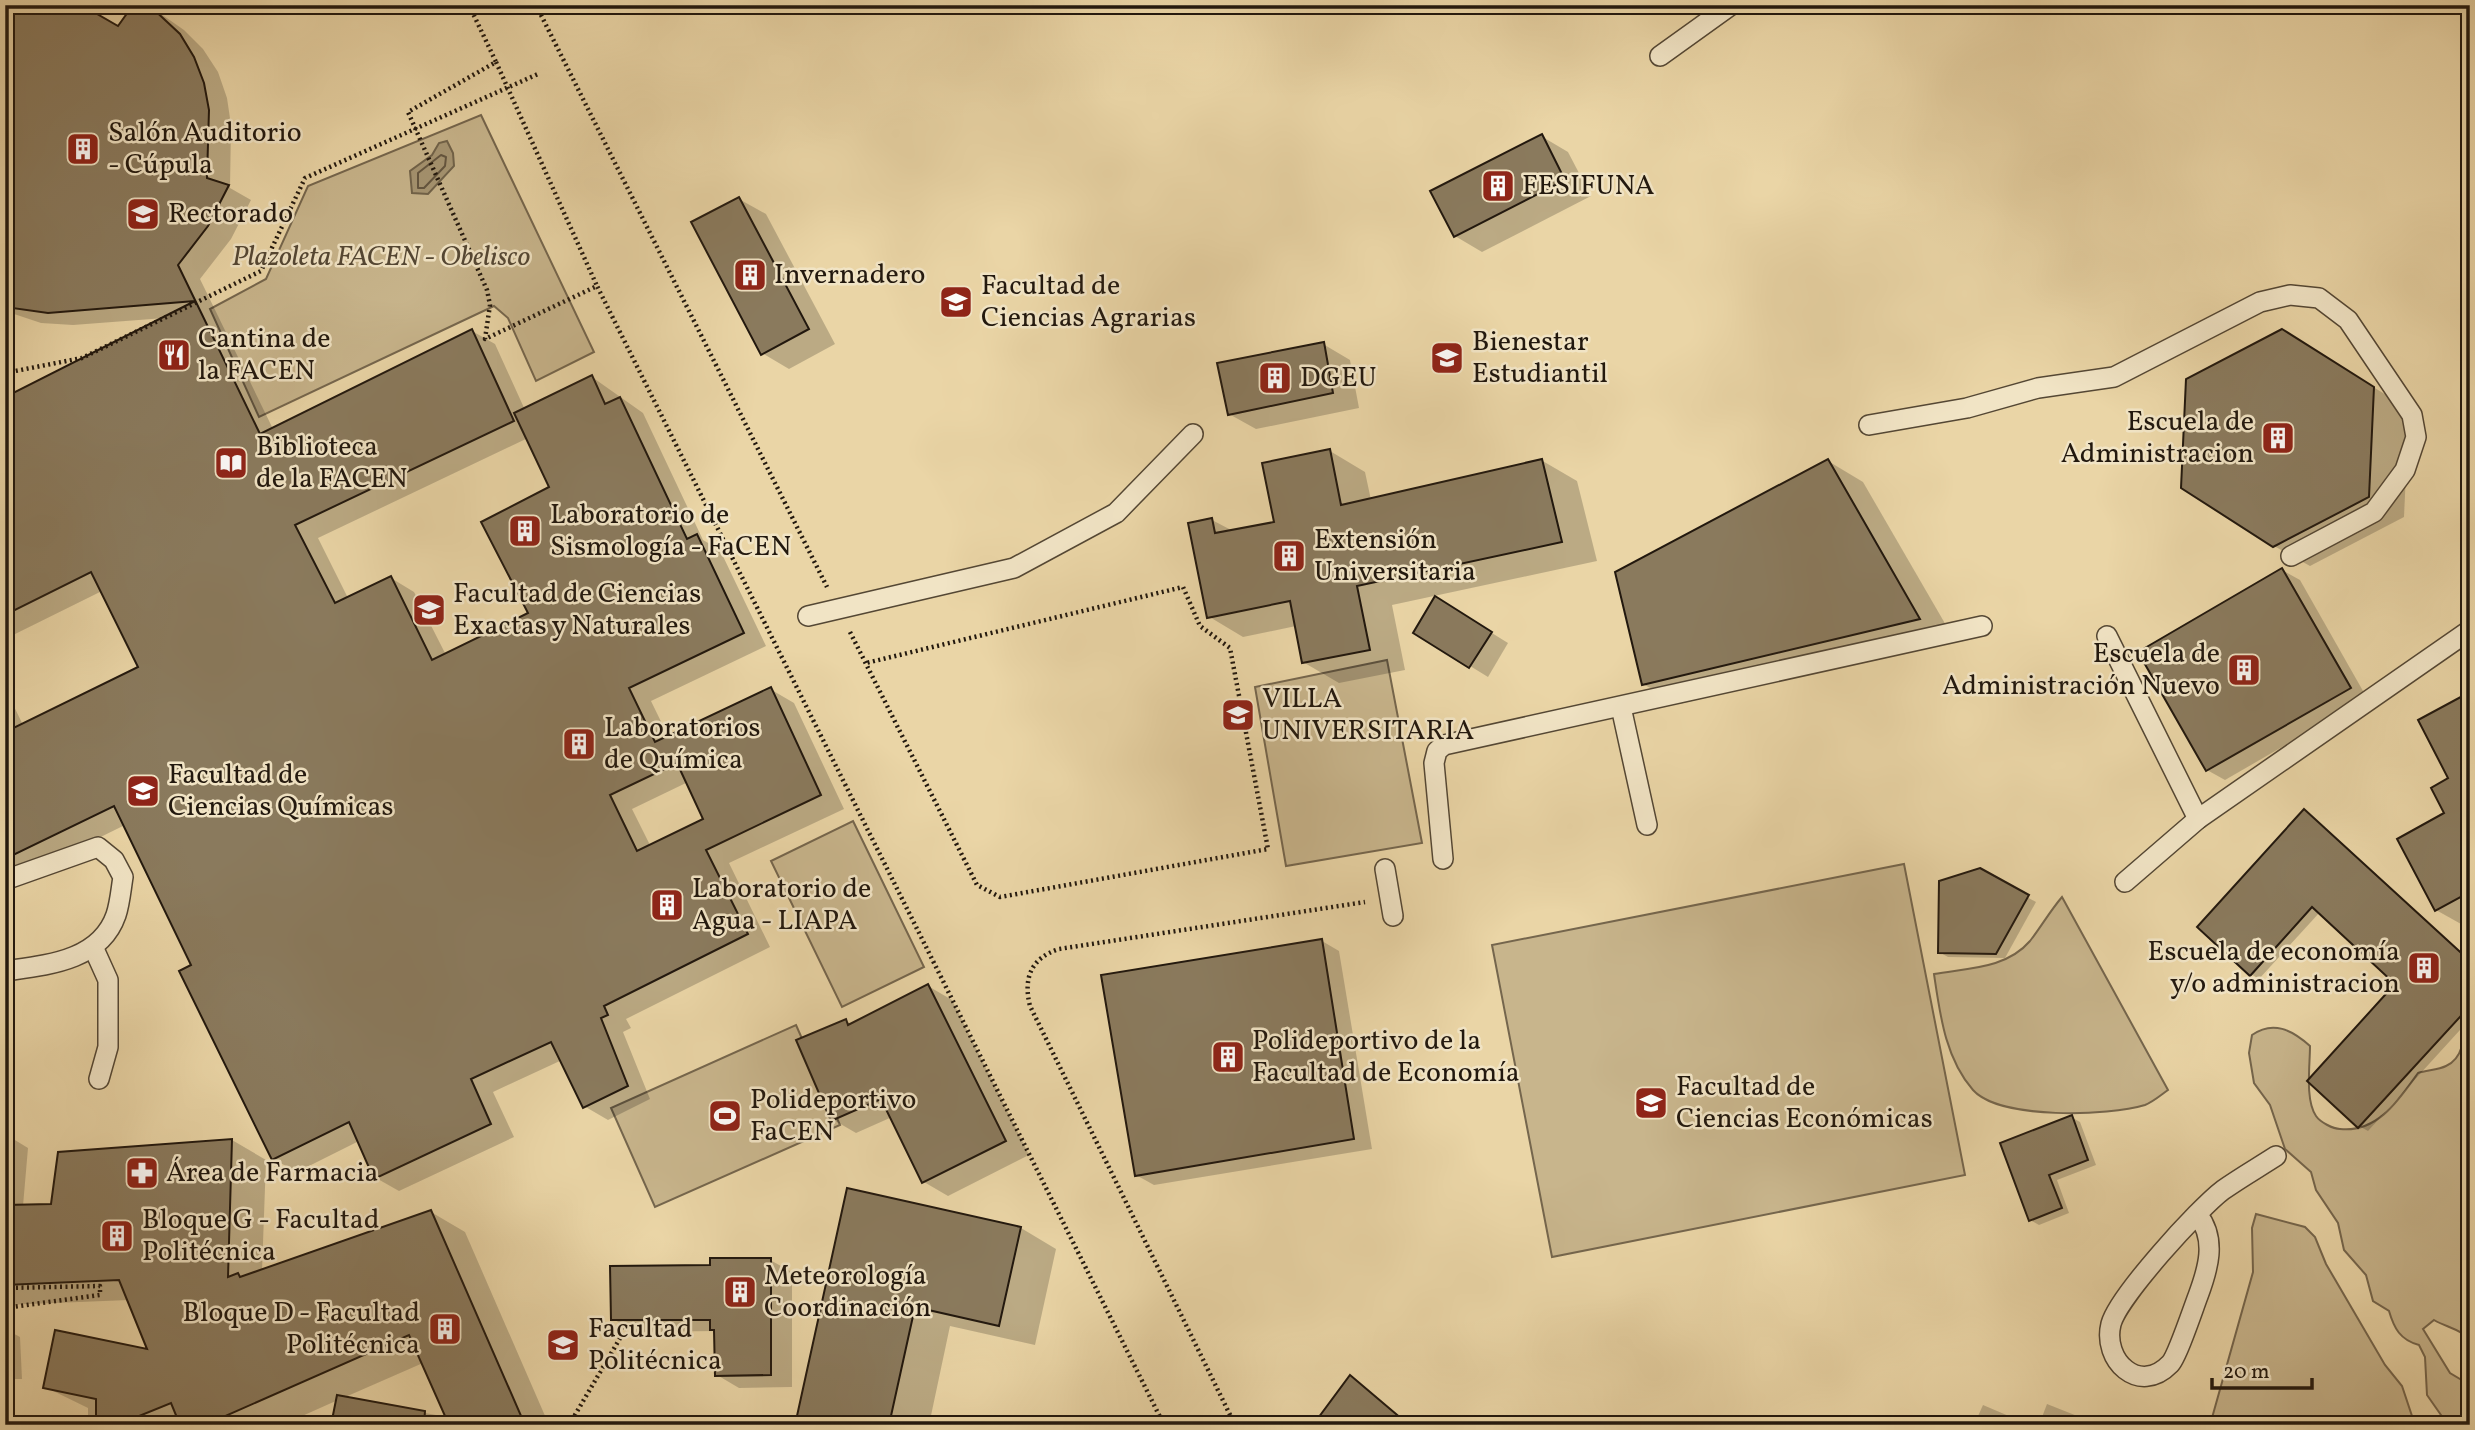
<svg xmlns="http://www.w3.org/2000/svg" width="2475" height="1430" viewBox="0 0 2475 1430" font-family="Vollkorn,serif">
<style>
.green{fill:#c8b58c;stroke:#75664d;stroke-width:2}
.water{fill:#a69572;stroke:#71634a;stroke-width:2}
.shadow{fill:#0003;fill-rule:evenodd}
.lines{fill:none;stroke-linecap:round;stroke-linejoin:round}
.shore{stroke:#645640;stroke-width:2}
.building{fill:#8a7a5d;stroke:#22180e;stroke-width:2;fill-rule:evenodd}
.lane-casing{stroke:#544734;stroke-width:22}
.path{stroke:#22180e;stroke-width:4.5;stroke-dasharray:2 3.5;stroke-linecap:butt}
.lane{stroke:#f1e4c5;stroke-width:19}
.labels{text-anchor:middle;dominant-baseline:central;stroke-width:5;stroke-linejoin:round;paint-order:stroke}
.poi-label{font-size:28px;fill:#22180e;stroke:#f1e4c5;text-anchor:start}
.park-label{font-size:28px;font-style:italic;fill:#544734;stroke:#f1e4c5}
</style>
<rect width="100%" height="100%" fill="#ead5a6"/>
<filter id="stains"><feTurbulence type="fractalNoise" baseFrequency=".00286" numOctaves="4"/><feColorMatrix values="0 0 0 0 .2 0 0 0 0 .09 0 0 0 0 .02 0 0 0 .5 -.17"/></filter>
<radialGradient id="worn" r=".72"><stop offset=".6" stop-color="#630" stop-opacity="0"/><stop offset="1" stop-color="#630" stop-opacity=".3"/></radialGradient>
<g class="green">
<polygon points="481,115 594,352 536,381 508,318 494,306 259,417 210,309 266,279 308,186"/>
<polygon points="1387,660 1422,843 1286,866 1255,687"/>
<polygon points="853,821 924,967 842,1007 771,861"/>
<polygon points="1904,864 1965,1175 1552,1257 1492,945"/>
<path d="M2062,897L2168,1090C2161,1095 2153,1102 2145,1105C2109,1116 2000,1120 1973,1090C1945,1058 1940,1014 1934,974C1967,968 2006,969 2030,941C2041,927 2050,911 2062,897Z"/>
<path d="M2470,1005V1339C2460,1329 2446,1327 2434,1320L2423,1329L2450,1373L2470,1385V1425H2448L2427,1395L2425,1357L2419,1345C2400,1340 2394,1328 2389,1311L2373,1301L2366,1275L2344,1250L2338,1223L2316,1190L2311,1172L2285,1149L2270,1105L2254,1083L2249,1053L2252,1035C2273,1020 2292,1030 2310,1046C2310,1066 2305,1100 2316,1116C2320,1122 2333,1129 2340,1129C2377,1133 2398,1101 2418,1073C2427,1070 2438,1070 2446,1066C2467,1057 2464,1028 2466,1008Z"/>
<polygon points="796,1025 840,1125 655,1207 611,1108"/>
<polygon points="2256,1214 2305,1227 2315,1237 2326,1264 2385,1365 2402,1386 2415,1425 2210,1425 2253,1272 2252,1228"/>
</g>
<polygon class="water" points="447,141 453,153 454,166 428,194 412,193 410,171 432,155 439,143"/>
<g class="shadow">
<path d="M5,5H83V11L119,28L148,5L184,30L203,49L218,72L227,98L231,125L230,188L251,200L231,239L200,279L273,429L472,331L495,344L525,410L592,377L643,413L703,540L720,550L766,646L651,701L669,738L770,689L794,703L844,809L729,863L770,947L626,1019L631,1028L623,1032L650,1099L608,1120L584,1106L562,1060L493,1092L514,1137L399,1191L376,1178L359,1141L297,1172L273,1159L194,966L125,825L5,884V688L23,725L140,668L102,591L5,639V395L9,397L165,318L73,325L41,323L5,311ZM528,438L551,488L531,614L446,655L414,592L391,578L348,598L318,538ZM688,782L705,819L651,847L632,809Z"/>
<polygon points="1541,136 1568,152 1591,196 1482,252 1455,236"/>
<polygon points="739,199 766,214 835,344 789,369 762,353"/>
<polygon points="2282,331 2409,409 2404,517 2310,566 2274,546"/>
<polygon points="1323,344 1350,360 1359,408 1256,429 1229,414"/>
<polygon points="1330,451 1365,472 1371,500 1541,460 1577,481 1597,561 1392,605 1405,670 1339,683 1303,662 1296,626 1243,637 1208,616 1212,520 1233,531 1276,523"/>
<polygon points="1828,461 1863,482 1954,639 1679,704 1643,684"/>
<polygon points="2282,570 2300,580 2367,698 2225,780 2207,770"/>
<polygon points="1453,609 1508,643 1488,677 1415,632"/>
<polygon points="2470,694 2470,920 2461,924 2436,910 2450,779"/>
<polygon points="2305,811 2470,960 2470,1019 2368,1131 2359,1126 2398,984 2320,912 2259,979 2251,974"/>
<polygon points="1979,870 2036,902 2005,958 1948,957 1939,952"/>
<polygon points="1322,941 1339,951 1372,1149 1154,1185 1136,1175"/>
<polygon points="928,986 952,1000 1029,1155 948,1196 924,1182 892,1117 856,1133 832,1119 846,1021 853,1025"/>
<polygon points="2071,1117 2080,1122 2096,1165 2057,1180 2069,1213 2039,1225 2030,1220"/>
<path d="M5,1134L28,1148L23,1206L52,1205L232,1140L266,1160L262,1271L431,1212L465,1232L549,1425H333L338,1400L282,1425H88V1408L45,1387L150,1351L129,1300L5,1305ZM423,1363L447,1417L343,1398Z"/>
<polygon points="849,1190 1021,1228 1056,1249 1035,1345 950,1326 929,1425 797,1425"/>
<polygon points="770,1260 792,1272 792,1387 739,1388 717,1375 716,1331 635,1332 613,1319"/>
<polygon points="5,1329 20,1337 22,1379 5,1379"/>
<polygon points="1351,1377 1398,1415 1394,1425"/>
<polygon points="2047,1404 2100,1425 2039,1425"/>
<polygon points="1983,1405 2030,1425 1974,1425"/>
</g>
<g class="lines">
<polygon class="shore" points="441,155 446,157 445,166 424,188 418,188 418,173"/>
</g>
<g class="building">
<path d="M5,5L73,6L97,14L118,26L133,5H149L180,34L194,57L204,83L209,110L207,178L229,185L208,226L178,265L260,434L472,329L514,421L295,525L335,603L391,576L432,660L528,613L481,522L549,487L514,413L592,375L605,404L620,397L687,539L697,534L744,633L629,688L655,742L771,687L821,795L706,850L748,934L604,1006L608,1015L601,1018L628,1086L583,1108L551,1042L471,1079L491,1124L374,1179L349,1122L272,1160L179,971L191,965L114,806L5,859V732L138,667L91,572L5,615V397L195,301L48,313L5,307ZM677,763L703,819L637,851L610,795Z"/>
<polygon points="1542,134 1565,180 1454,237 1430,191"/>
<polygon points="739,197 809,329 761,355 691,222"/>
<polygon points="2282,329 2374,387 2369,497 2273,547 2181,488 2186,379"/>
<polygon points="1324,342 1333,393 1228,415 1217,363"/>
<polygon points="1330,449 1341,505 1542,459 1562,542 1357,586 1370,650 1302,663 1290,601 1207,618 1188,523 1212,518 1215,533 1274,522 1262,463"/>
<polygon points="1828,459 1920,619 1642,685 1615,572"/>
<polygon points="2282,568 2351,688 2206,771 2138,652"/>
<polygon points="1435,596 1492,632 1469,668 1413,633"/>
<polygon points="2470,692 2470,892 2435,911 2397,839 2444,813 2431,788 2448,778 2418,720"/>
<polygon points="2304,809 2470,961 2470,1006 2358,1128 2307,1081 2395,984 2312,907 2250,976 2197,927"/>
<polygon points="1980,868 2029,895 1996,954 1938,953 1939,881"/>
<polygon points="1322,939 1354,1139 1135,1176 1101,975"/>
<polygon points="928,984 1006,1141 922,1183 881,1099 831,1121 796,1040 846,1019 848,1025"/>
<polygon points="2072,1115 2088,1160 2049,1175 2062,1208 2029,1221 2000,1143"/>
<polygon points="232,1139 228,1277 238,1273 240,1277 431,1210 525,1425 449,1425 409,1335 205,1425 180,1425 171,1403 117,1425 96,1425 96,1399 43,1388 55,1330 147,1349 119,1280 5,1285 5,1205 51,1204 58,1152"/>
<polygon points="847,1188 1021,1227 999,1326 915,1307 889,1425 795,1425"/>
<polygon points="710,1258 771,1258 771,1375 715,1376 714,1330 710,1330 710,1320 611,1320 610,1266 710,1265"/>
<polygon points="1350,1375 1409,1425 1313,1425"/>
<polygon points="337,1395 425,1411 424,1425 331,1425"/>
</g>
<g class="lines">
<defs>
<g id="lane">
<polyline points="1660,56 1731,5"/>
<polyline points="1869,425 1967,408 2038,388 2114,377 2260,302 2290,295 2319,298 2348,320 2412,415 2416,437 2405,470 2374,512 2291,556"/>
<polyline points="808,616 1014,568 1116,513 1193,434"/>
<polyline points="2107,636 2198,819"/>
<polyline points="1621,707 1647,825"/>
<polyline points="1443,859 1434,763 1437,751 1444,745 1982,626"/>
<polyline points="1385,869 1393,916"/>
<path d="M5,880L98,847L114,860L123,877C121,889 120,903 116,915C100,961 47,965 5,971"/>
<polyline points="2125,882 2198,819 2470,630"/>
<polyline points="94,949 108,980 108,1047 99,1079"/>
<path d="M2198,1215C2217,1240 2208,1269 2198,1296C2193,1309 2177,1357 2170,1364C2139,1396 2102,1360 2111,1324C2118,1297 2199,1208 2223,1190C2240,1178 2259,1167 2276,1156"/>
</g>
</defs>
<use href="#lane" class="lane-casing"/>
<g class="path">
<polyline points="469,5 496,62 408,112 487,290 490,305 485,339 597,286 1164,1425"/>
<polyline points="536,5 827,587"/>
<polyline points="496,62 597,286"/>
<polyline points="5,373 82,358 261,271 305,178 538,74"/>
<polyline points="850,632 977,885 1000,897 1268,849 1230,648 1200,626 1183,587 866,663"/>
<polyline points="5,1288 100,1286 100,1295 5,1308"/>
<polyline points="569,1425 629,1323"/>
<path d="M1235,1425L1030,1006C1023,978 1031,958 1059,949L1365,902"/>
</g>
<use href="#lane" class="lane"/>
</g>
<defs>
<symbol id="building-square" viewBox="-11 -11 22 22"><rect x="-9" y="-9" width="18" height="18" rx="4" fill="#8f2418" stroke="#f1e4c5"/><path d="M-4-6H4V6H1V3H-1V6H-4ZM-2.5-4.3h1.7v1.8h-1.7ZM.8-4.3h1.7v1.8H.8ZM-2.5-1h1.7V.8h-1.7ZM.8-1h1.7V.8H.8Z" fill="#fff"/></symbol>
<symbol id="university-square" viewBox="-11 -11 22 22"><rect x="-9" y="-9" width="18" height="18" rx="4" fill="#8f2418" stroke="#f1e4c5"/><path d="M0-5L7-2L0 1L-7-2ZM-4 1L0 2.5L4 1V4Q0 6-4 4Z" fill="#fff"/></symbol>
<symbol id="restaurant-square" viewBox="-11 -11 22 22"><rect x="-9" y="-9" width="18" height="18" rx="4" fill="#8f2418" stroke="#f1e4c5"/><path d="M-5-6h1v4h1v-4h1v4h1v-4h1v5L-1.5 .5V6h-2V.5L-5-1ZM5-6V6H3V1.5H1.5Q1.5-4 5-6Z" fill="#fff"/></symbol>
<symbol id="library-square" viewBox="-11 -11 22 22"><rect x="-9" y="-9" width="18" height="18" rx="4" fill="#8f2418" stroke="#f1e4c5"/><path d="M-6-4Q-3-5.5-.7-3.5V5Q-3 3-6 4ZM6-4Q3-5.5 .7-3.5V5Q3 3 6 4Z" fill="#fff"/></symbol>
<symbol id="stadium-square" viewBox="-11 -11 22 22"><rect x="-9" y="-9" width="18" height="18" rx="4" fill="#8f2418" stroke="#f1e4c5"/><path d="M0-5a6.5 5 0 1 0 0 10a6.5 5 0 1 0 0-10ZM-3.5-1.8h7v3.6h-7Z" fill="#fff"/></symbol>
<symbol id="pharmacy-square" viewBox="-11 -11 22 22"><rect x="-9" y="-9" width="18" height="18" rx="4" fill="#8f2418" stroke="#f1e4c5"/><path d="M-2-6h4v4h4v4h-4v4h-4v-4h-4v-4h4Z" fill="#fff"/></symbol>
</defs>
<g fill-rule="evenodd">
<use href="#building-square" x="64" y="130" width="38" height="38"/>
<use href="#building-square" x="1479" y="167" width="38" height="38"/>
<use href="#university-square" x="124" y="195" width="38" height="38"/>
<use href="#building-square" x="731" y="256" width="38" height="38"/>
<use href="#university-square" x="937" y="283" width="38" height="38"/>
<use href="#restaurant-square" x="155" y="336" width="38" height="38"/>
<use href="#university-square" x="1428" y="339" width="38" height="38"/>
<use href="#building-square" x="1256" y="359" width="38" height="38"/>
<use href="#building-square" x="2259" y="419" width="38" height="38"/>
<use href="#library-square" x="212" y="444" width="38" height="38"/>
<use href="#building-square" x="506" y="512" width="38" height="38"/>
<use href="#building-square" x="1270" y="537" width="38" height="38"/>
<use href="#university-square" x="410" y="591" width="38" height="38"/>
<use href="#building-square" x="2225" y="651" width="38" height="38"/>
<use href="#university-square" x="1219" y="696" width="38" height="38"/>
<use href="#building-square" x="560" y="725" width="38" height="38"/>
<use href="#university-square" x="124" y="772" width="38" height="38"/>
<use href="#building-square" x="648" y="886" width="38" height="38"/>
<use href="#building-square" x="2405" y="949" width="38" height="38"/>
<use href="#building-square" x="1209" y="1038" width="38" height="38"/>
<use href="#university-square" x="1632" y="1084" width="38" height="38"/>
<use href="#stadium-square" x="706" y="1097" width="38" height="38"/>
<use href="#pharmacy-square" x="123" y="1154" width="38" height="38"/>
<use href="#building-square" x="98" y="1217" width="38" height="38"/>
<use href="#building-square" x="721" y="1273" width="38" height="38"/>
<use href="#building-square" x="426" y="1310" width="38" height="38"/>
<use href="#university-square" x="544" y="1326" width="38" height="38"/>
</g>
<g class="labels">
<g class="poi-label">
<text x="108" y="133">Salón Auditorio<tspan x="108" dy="32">- Cúpula</tspan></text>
<text x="1522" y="186">FESIFUNA</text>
<text x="168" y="214">Rectorado</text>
<text x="774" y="275">Invernadero</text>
<text x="981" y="286">Facultad de<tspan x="981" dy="32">Ciencias Agrarias</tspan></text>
<text x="198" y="339">Cantina de<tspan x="198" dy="32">la FACEN</tspan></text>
<text x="1472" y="342">Bienestar<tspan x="1472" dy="32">Estudiantil</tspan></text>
<text x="1300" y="378">DGEU</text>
<text x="2254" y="422" text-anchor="end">Escuela de<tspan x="2254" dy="32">Administracion</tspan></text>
<text x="256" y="447">Biblioteca<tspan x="256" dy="32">de la FACEN</tspan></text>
<text x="550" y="515">Laboratorio de<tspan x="550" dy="32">Sismología - FaCEN</tspan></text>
<text x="1314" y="540">Extensión<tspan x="1314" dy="32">Universitaria</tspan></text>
<text x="453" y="594">Facultad de Ciencias<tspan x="453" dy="32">Exactas y Naturales</tspan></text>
<text x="2220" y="654" text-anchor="end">Escuela de<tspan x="2220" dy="32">Administración Nuevo</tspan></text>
<text x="1262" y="699">VILLA<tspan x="1262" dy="32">UNIVERSITARIA</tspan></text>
<text x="604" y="728">Laboratorios<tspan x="604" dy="32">de Química</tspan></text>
<text x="168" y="775">Facultad de<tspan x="168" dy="32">Ciencias Químicas</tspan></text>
<text x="692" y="889">Laboratorio de<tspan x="692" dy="32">Agua - LIAPA</tspan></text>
<text x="2400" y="952" text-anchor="end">Escuela de economía<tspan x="2400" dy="32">y/o administracion</tspan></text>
<text x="1252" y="1041">Polideportivo de la<tspan x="1252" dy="32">Facultad de Economía</tspan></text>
<text x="1676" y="1087">Facultad de<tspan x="1676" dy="32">Ciencias Económicas</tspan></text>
<text x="750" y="1100">Polideportivo<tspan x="750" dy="32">FaCEN</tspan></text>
<text x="166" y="1173">Área de Farmacia</text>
<text x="142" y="1220">Bloque G - Facultad<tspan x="142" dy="32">Politécnica</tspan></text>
<text x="764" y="1276">Meteorología<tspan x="764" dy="32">Coordinación</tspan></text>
<text x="420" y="1313" text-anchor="end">Bloque D - Facultad<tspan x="420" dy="32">Politécnica</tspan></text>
<text x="588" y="1329">Facultad<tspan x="588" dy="32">Politécnica</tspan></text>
</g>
<g class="park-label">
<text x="381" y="257">Plazoleta FACEN - Obelisco</text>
</g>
</g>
<rect width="2475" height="1430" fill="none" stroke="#ead5a6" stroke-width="28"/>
<rect x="7" y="7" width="2461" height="1416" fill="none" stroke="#22180e" stroke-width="3.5"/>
<rect x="14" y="14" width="2447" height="1402" fill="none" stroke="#22180e" stroke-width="2"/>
<path d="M2212 1378v10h100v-10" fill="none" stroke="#22180e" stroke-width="3.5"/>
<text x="2223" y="1378" font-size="21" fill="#22180e" stroke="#f1e4c5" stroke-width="5" paint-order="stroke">20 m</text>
<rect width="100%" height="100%" filter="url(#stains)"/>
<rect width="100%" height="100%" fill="url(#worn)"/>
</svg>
